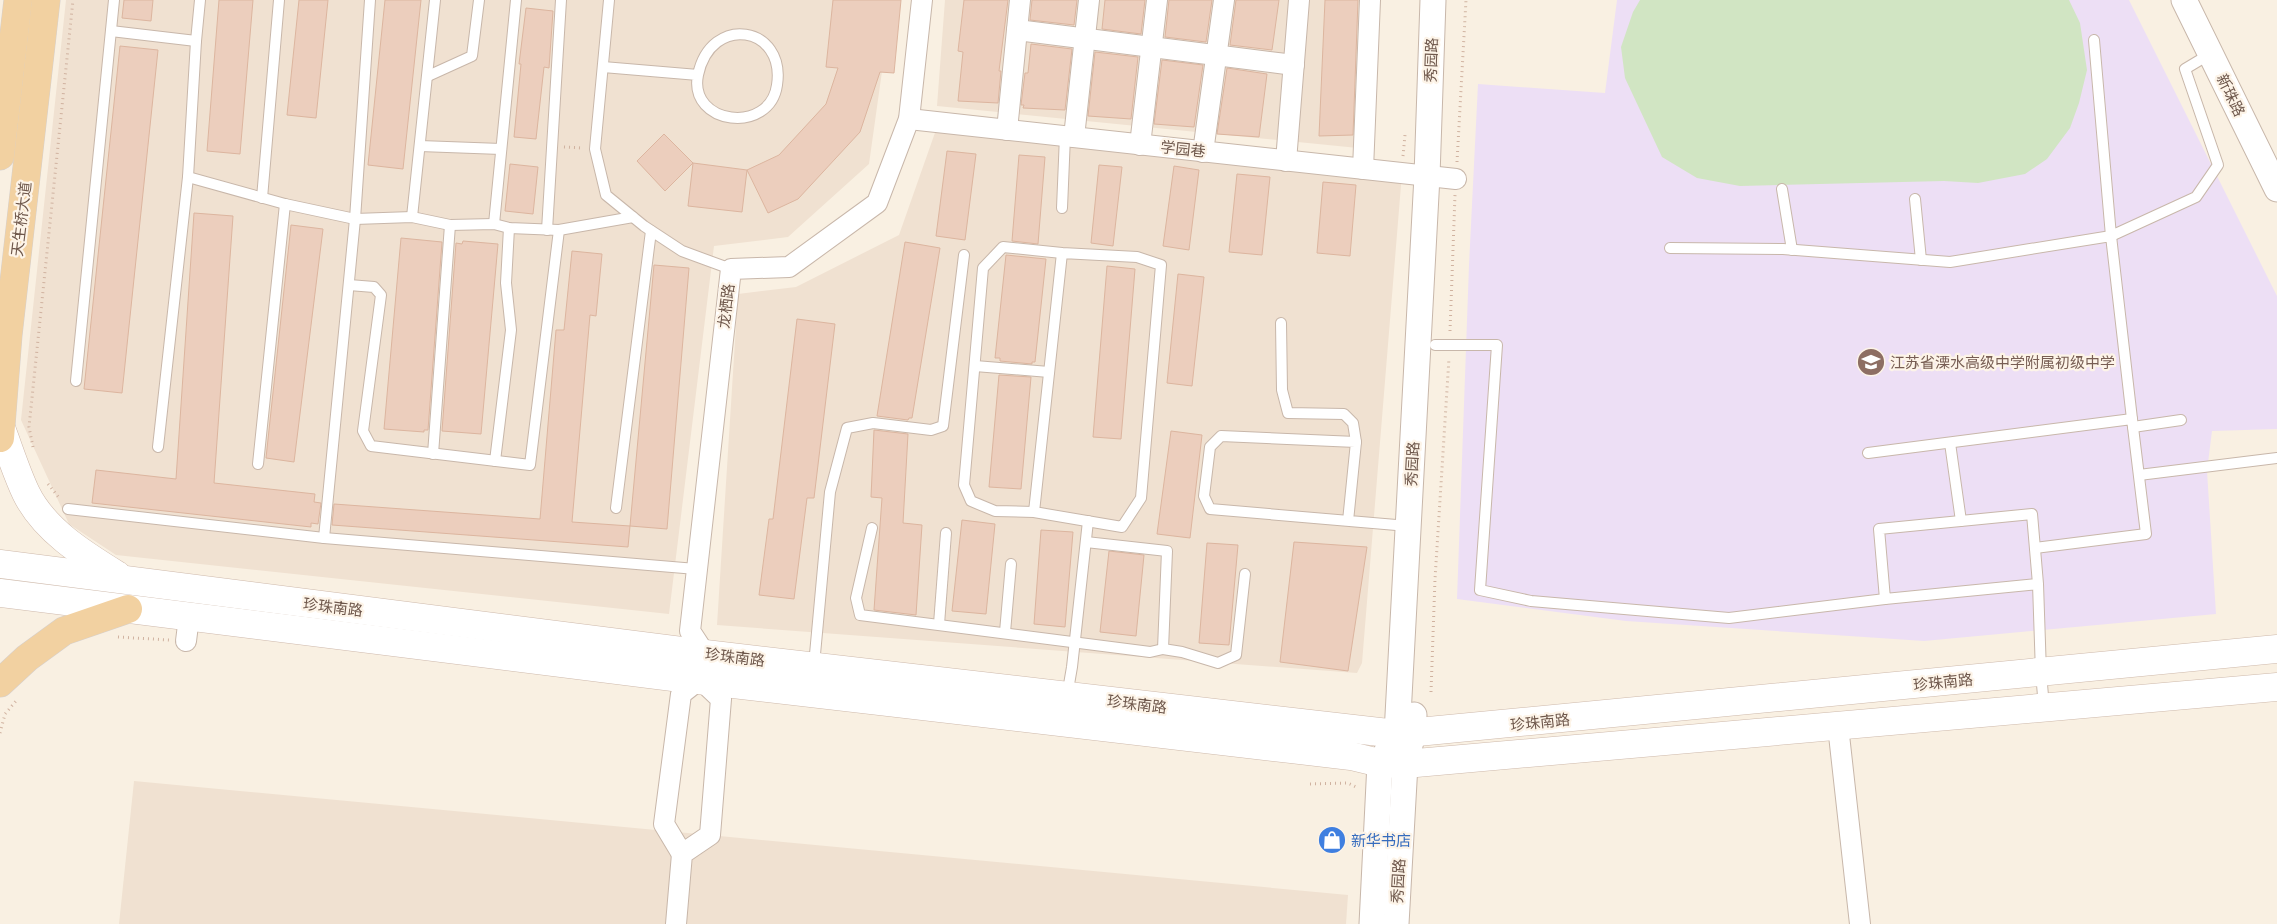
<svg xmlns="http://www.w3.org/2000/svg" width="2277" height="924" viewBox="0 0 2277 924" font-family="Quicksand,'Noto Sans SC',sans-serif">
<style>
.residential{fill:#f0e1d1}
.education{fill:#eddff5}
.green{fill:#d1e5c3}
.building{fill:#eccebd;stroke:#dcb59f}
.lines{fill:none;stroke-linecap:round;stroke-linejoin:round}
.service-casing{stroke:#c8b7aa;stroke-width:12}
.minor-casing{stroke:#c8b7aa;stroke-width:22}
.tertiary-casing{stroke:#c8b7aa;stroke-width:27}
.secondary-casing{stroke:#ceb9ab;stroke-width:29}
.primary-casing{stroke:#d6d0cd;stroke-width:29}
.path{stroke:#d0b2a0;stroke-width:3;stroke-dasharray:1 4;stroke-linecap:butt}
.service{stroke:#fff;stroke-width:10}
.minor{stroke:#fff;stroke-width:20}
.tertiary{stroke:#fff;stroke-width:25}
.secondary{stroke:#fff;stroke-width:28}
.primary{stroke:#f2d1a1;stroke-width:28}
.labels{text-anchor:middle;dominant-baseline:central;stroke-width:4.5;stroke-linejoin:round;paint-order:stroke}
.street-label{font-size:15px;fill:#6e574b;stroke:#fdf4e8}
.education-label{font-size:15px;fill:#785e54;stroke:#fdf4e8;text-anchor:start}
.shop-label{font-size:15px;fill:#366cbe;stroke:#fdf4e8;text-anchor:start}
</style>
<rect width="100%" height="100%" fill="#f9f0e2"/>
<g class="residential">
<polygon points="66,0 892,0 869,164 788,237 714,246 669,614 116,555 69,524 21,420"/>
<polygon points="945,0 1377,0 1368,149 937,106"/>
<polygon points="937,127 1402,173 1362,663 1357,673 717,625 738,294 796,287 899,235"/>
<polygon points="134,781 1348,895 1346,924 119,924"/>
</g>
<polygon class="education" points="1617,0 2129,0 2277,296 2277,429 2212,431 2207,471 2216,614 1924,641 1626,621 1457,599 1469,265 1478,84 1605,93"/>
<polygon class="green" points="1640,0 2069,0 2080,23 2087,70 2079,103 2070,128 2047,159 2025,174 1978,183 1944,181 1740,186 1697,178 1662,157 1625,78 1621,47 1633,12"/>
<g class="building">
<polygon points="124,0 153,0 151,21 122,18"/>
<polygon points="219,0 253,0 240,154 207,151"/>
<polygon points="299,0 328,0 316,118 287,115"/>
<polygon points="385,0 421,0 403,169 368,165"/>
<polygon points="833,0 901,0 894,73 880,72 860,132 798,199 768,213 747,170 779,155 826,104 838,68 826,67"/>
<polygon points="964,0 1008,0 999,71 1001,71 998,103 958,101 963,52 958,51"/>
<polygon points="1032,0 1077,0 1074,25 1030,20"/>
<polygon points="1105,0 1145,0 1141,34 1102,29"/>
<polygon points="1169,0 1212,0 1206,42 1165,37"/>
<polygon points="1236,0 1279,0 1272,50 1230,45"/>
<polygon points="1325,0 1358,0 1353,135 1319,136"/>
<polygon points="526,8 553,11 549,68 544,67 536,139 514,137 521,64 519,64"/>
<polygon points="1031,44 1072,49 1065,110 1023,108 1024,105 1021,105 1025,73 1028,73"/>
<polygon points="120,46 158,50 122,393 84,389"/>
<polygon points="1095,52 1138,57 1131,119 1088,116"/>
<polygon points="1162,60 1203,65 1194,127 1154,124"/>
<polygon points="1227,68 1267,74 1259,137 1217,134"/>
<polygon points="664,134 693,163 665,191 637,161"/>
<polygon points="947,151 976,154 965,240 936,236"/>
<polygon points="1019,155 1045,157 1038,244 1012,241"/>
<polygon points="693,163 747,170 742,212 688,206"/>
<polygon points="510,164 538,167 533,214 505,211"/>
<polygon points="1099,165 1122,167 1113,246 1091,243"/>
<polygon points="1174,166 1199,170 1189,250 1163,246"/>
<polygon points="1237,174 1270,177 1262,255 1229,252"/>
<polygon points="1323,182 1356,185 1350,256 1317,253"/>
<polygon points="194,213 233,216 214,483 315,494 314,502 321,503 318,524 311,523 311,527 92,503 96,470 176,479"/>
<polygon points="291,225 323,229 294,462 266,458"/>
<polygon points="401,238 442,242 428,430 424,430 424,432 384,429"/>
<polygon points="463,241 498,244 481,434 442,431 456,243 462,244"/>
<polygon points="905,242 940,248 912,418 909,418 908,420 877,416"/>
<polygon points="572,251 602,254 596,316 590,315 572,522 630,526 628,547 332,525 334,504 540,519 556,330 564,330"/>
<polygon points="1006,255 1046,259 1035,362 1032,362 1032,364 1000,361 1000,358 995,358"/>
<polygon points="654,265 689,268 667,529 630,526"/>
<polygon points="1107,266 1135,269 1121,439 1093,437"/>
<polygon points="1178,274 1204,277 1192,386 1167,383"/>
<polygon points="797,319 835,324 814,498 807,498 794,599 759,595 769,519 773,519"/>
<polygon points="999,375 1031,377 1021,489 989,487"/>
<polygon points="874,430 908,434 903,523 922,525 916,615 874,610 882,498 871,497"/>
<polygon points="1171,431 1202,435 1190,538 1157,534"/>
<polygon points="962,520 995,524 986,614 952,611"/>
<polygon points="1041,530 1073,532 1065,627 1034,624"/>
<polygon points="1294,542 1367,547 1348,671 1280,662"/>
<polygon points="1207,543 1238,545 1229,645 1199,643"/>
<polygon points="1109,551 1144,555 1136,636 1100,632"/>
</g>
<g class="lines">
<defs>
<g id="service">
<polyline points="609,0 595,149 606,195 644,226 682,251 731,269"/>
<polyline points="111,31 196,41"/>
<polyline points="2094,40 2111,236 2196,197 2218,165 2185,69 2210,54"/>
<path d="M603,67L698,75C688,125 770,135 777,85C786,26 711,13 698,75"/>
<polyline points="428,76 472,56 479,0"/>
<polyline points="420,146 501,149"/>
<polyline points="188,177 285,204 355,219 412,217 450,225 494,224 509,228 559,230 633,217"/>
<polyline points="1782,189 1792,250"/>
<polyline points="262,198 279,0"/>
<polyline points="1915,199 1921,260"/>
<polyline points="1062,208 1065,136"/>
<polyline points="412,217 435,0"/>
<polyline points="494,224 516,0"/>
<polyline points="547,230 561,0"/>
<polyline points="1670,248 1783,249 1950,262 2111,236 2132,419"/>
<polyline points="349,285 374,287 381,295 363,431 371,446 530,465 559,230"/>
<polyline points="1281,323 1282,390 1288,413 1344,414 1353,423 1356,442"/>
<polyline points="1435,345 1497,345 1480,590 1531,601 1729,618 1885,599"/>
<polyline points="975,366 1049,372"/>
<polyline points="76,381 114,0"/>
<polyline points="2133,427 2181,420"/>
<polyline points="1950,443 1961,521"/>
<polyline points="158,447 188,177 196,41 200,0"/>
<polyline points="1868,453 2132,419 2146,534 2035,548"/>
<polyline points="433,454 450,225"/>
<polyline points="495,461 511,330 506,283 509,228"/>
<polyline points="258,464 285,204"/>
<polyline points="2139,475 2277,458"/>
<polyline points="616,508 651,231"/>
<polyline points="68,509 324,538 696,569"/>
<polyline points="1034,512 995,511 971,501 964,485 983,268 1003,247 1062,253 1137,257 1161,265 1141,498 1122,527 1034,512 1062,253"/>
<polyline points="1348,521 1356,442 1221,436 1210,447 1204,496 1210,509 1408,526"/>
<polyline points="872,528 856,598 860,615 1150,652 1163,649"/>
<polyline points="324,538 355,219 370,0"/>
<polyline points="1086,542 1167,551 1163,649 1182,652 1218,663 1236,655 1245,574"/>
<polyline points="2038,584 1885,599 1879,529 2032,514 2038,584 2041,673 2044,707"/>
<polyline points="939,624 946,533"/>
<polyline points="1005,632 1011,564"/>
<polyline points="814,665 830,492 847,428 873,423 931,430 943,426 964,255"/>
<polyline points="1067,696 1072,667 1088,521"/>
</g>
<g id="minor">
<polyline points="1017,30 1294,65"/>
<polyline points="909,119 1456,179"/>
<polyline points="1007,130 1020,0"/>
<polyline points="1074,137 1089,0"/>
<polyline points="1140,145 1157,0"/>
<polyline points="1203,152 1224,0"/>
<polyline points="1286,161 1299,0"/>
<polyline points="1363,169 1370,0"/>
<polyline points="186,641 189,617"/>
<polyline points="1838,726 1860,924"/>
<polyline points="682,854 664,824 681,694 700,679 705,654 690,631 731,269 789,267 877,203 909,119 922,0"/>
<polyline points="676,924 682,854 710,835 721,699 700,679"/>
</g>
<g id="tertiary">
<polyline points="2184,0 2277,189"/>
<polyline points="1372,924 1380,763 1397,734 1427,176 1433,0"/>
<polyline points="1396,924 1405,764 1413,734 1414,715"/>
</g>
<g id="secondary">
<path d="M1,428C9,449 16,472 26,493C44,530 83,554 117,575"/>
<polyline points="0,564 705,654 1397,734 2277,649"/>
<polyline points="0,593 673,677 1351,756 1380,763 1405,764 2277,687"/>
</g>
<g id="primary">
<polyline points="0,156 18,0"/>
<polyline points="0,438 8,335 46,0"/>
<polyline points="0,683 27,658 64,631 128,609"/>
</g>
</defs>
<use href="#service" class="service-casing"/>
<use href="#minor" class="minor-casing"/>
<use href="#tertiary" class="tertiary-casing"/>
<use href="#secondary" class="secondary-casing"/>
<use href="#primary" class="primary-casing"/>
<g class="path">
<polyline points="564,147 582,148"/>
<polyline points="1403,156 1405,135"/>
<polyline points="1457,162 1466,0"/>
<polyline points="1450,331 1455,195"/>
<polyline points="33,447 29,427 73,0"/>
<polyline points="48,484 60,499"/>
<polyline points="118,637 169,640"/>
<polyline points="1431,692 1435,579 1449,358"/>
<polyline points="0,733 5,714 16,701"/>
<polyline points="1310,784 1348,783 1358,788"/>
</g>
<use href="#service" class="service"/>
<use href="#minor" class="minor"/>
<use href="#tertiary" class="tertiary"/>
<use href="#secondary" class="secondary"/>
<use href="#primary" class="primary"/>
</g>
<defs>
<symbol id="school-disc" viewBox="-11 -11 22 22"><circle r="9.5" fill="#8d6e63" stroke="#fdf4e8"/><path d="M0-5L7-2L0 1L-7-2ZM-4 1L0 2.5L4 1V4Q0 6-4 4Z" fill="#fff"/></symbol>
<symbol id="shop-disc" viewBox="-11 -11 22 22"><circle r="9.5" fill="#3f7fe0" stroke="#fdf4e8"/><path d="M-5-2.5h2.3a2.7 3.5 0 0 1 5.4 0H5L5.5 6h-11ZM-1.5-2.5h3a1.5 2.3 0 0 0-3 0Z" fill="#fff"/></symbol>
</defs>
<g fill-rule="evenodd">
<use href="#school-disc" x="1855" y="346" width="32" height="32"/>
<use href="#shop-disc" x="1316" y="824" width="32" height="32"/>
</g>
<g class="labels">
<g class="street-label">
<text transform="translate(1431 60) rotate(-88)">秀园路</text>
<text transform="translate(2231 95) rotate(64)">新珠路</text>
<text transform="translate(1183 149) rotate(6)">学园巷</text>
<text transform="translate(21 219) rotate(-83)">天生桥大道</text>
<text transform="translate(726 306) rotate(-83)">龙栖路</text>
<text transform="translate(1412 464) rotate(-87)">秀园路</text>
<text transform="translate(333 607) rotate(7)">珍珠南路</text>
<text transform="translate(735 657) rotate(7)">珍珠南路</text>
<text transform="translate(1943 682) rotate(-6)">珍珠南路</text>
<text transform="translate(1137 704) rotate(7)">珍珠南路</text>
<text transform="translate(1540 722) rotate(-6)">珍珠南路</text>
<text transform="translate(1398 881) rotate(-87)">秀园路</text>
</g>
<g class="education-label">
<text x="1890" y="362">江苏省溧水高级中学附属初级中学</text>
</g>
<g class="shop-label">
<text x="1351" y="840">新华书店</text>
</g>
</g>
</svg>
